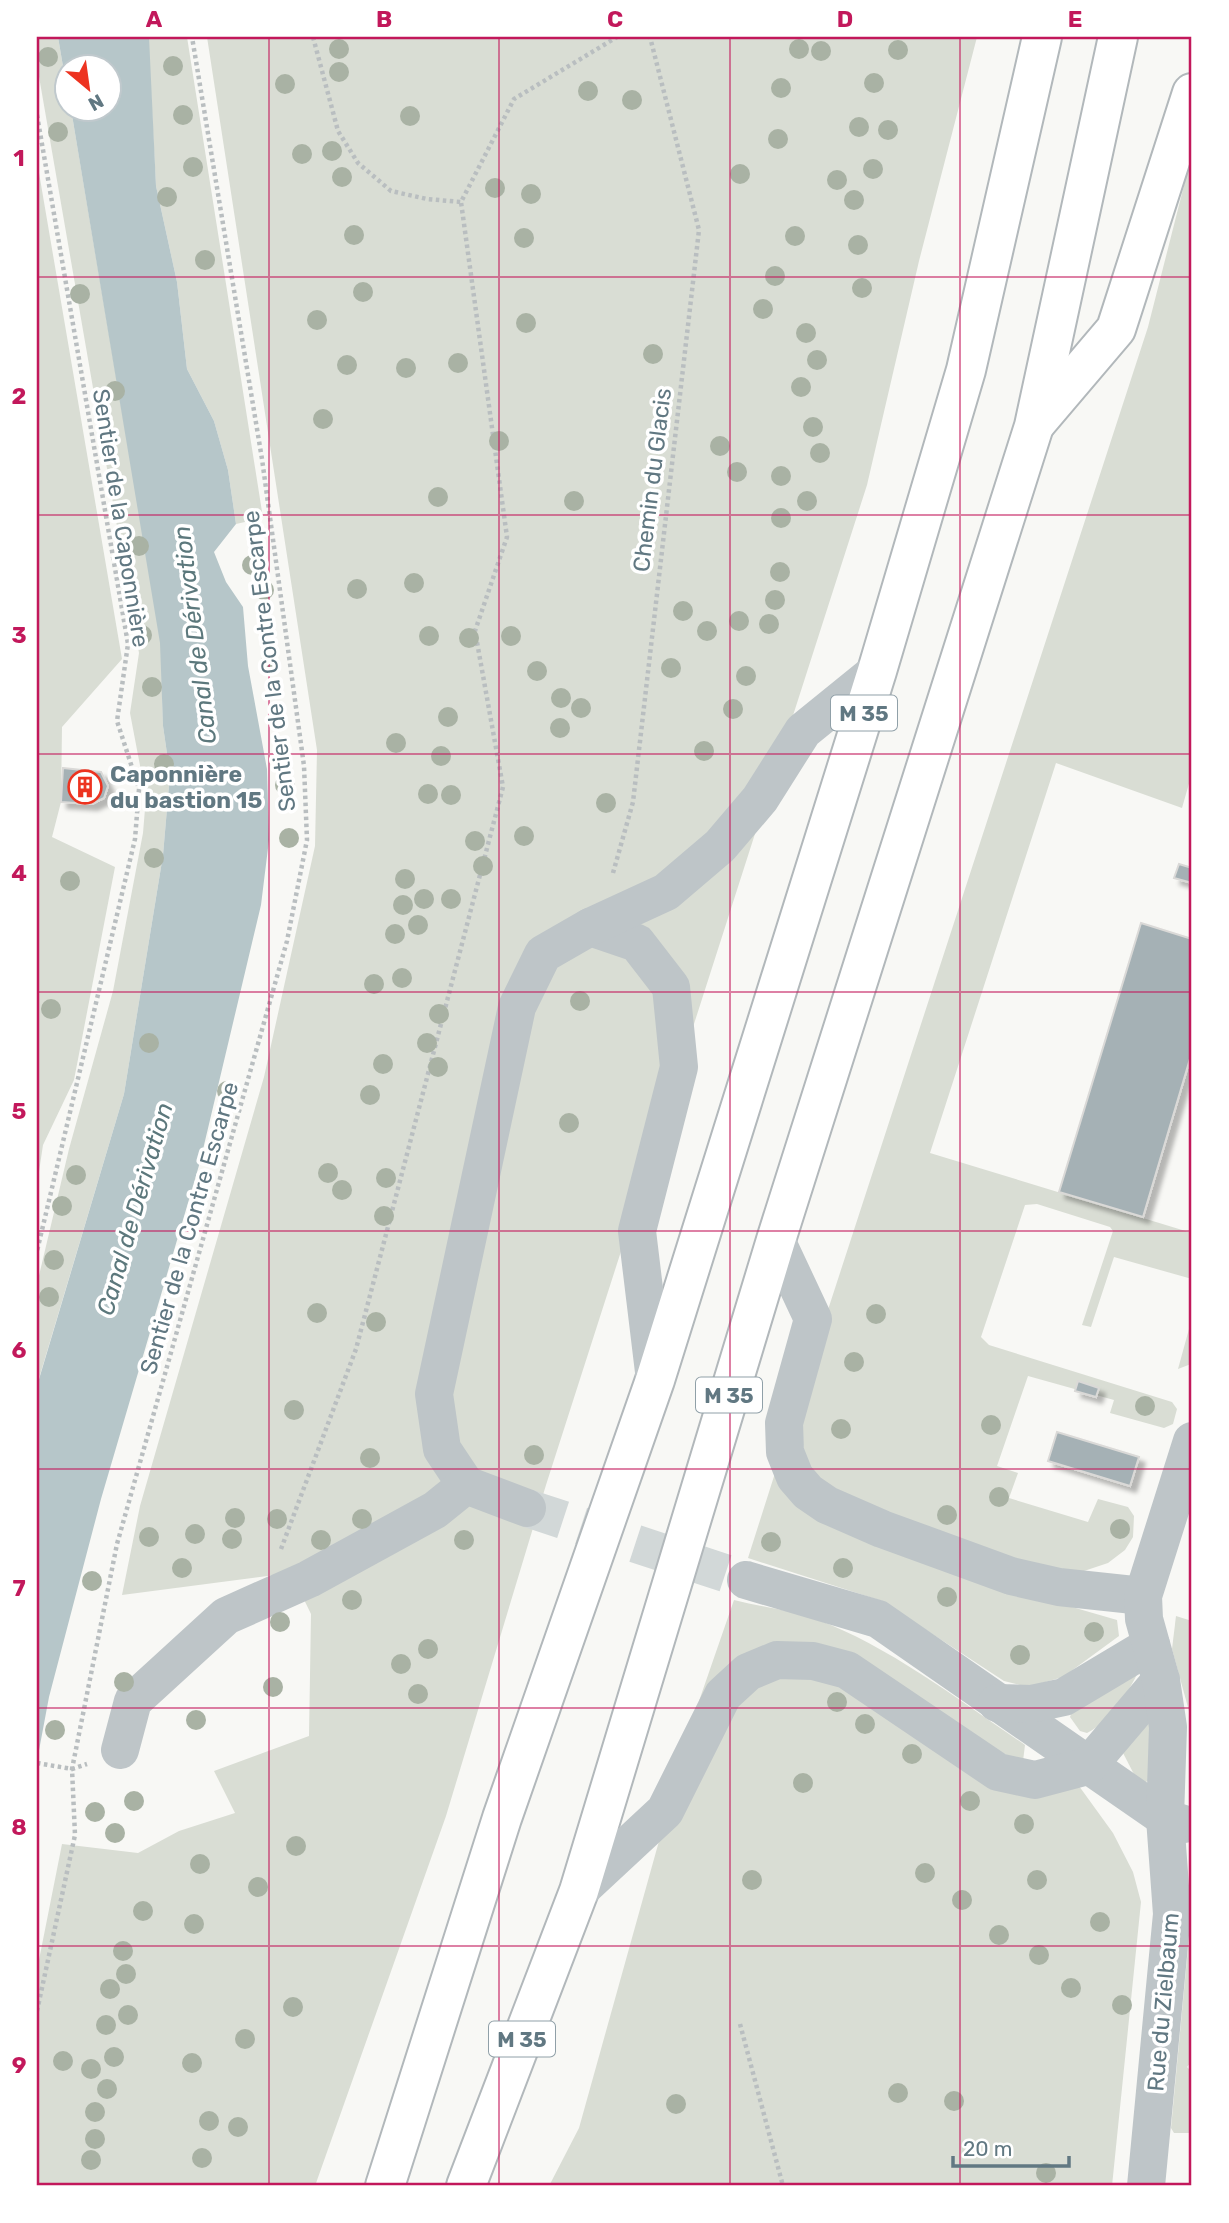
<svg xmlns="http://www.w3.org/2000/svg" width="1229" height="2223" viewBox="0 0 1229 2223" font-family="Rubik,sans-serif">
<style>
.green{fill:#d9ddd4}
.water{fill:#b6c6c9}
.building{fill:#a5b1b5;stroke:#dad9d7;stroke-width:2;filter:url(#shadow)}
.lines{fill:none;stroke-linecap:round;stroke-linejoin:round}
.minor-tunnel{stroke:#d2d8d8;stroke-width:38;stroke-dasharray:38 19;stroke-linecap:butt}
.highway-casing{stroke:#b2b8bb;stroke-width:42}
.path{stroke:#b9bec0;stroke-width:4.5;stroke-dasharray:3.5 3.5;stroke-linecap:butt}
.minor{stroke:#bec5c8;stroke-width:38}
.highway{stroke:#fff;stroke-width:38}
.tree{fill:#a9b2a4}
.grid{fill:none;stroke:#c2185b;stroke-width:2;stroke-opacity:0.55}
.labels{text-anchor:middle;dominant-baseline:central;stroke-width:7;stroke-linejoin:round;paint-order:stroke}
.shield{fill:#fff;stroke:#90a0a8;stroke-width:2}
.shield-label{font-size:21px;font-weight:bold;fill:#617882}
.street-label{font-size:23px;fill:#617882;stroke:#fff}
.poi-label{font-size:23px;font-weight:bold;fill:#617882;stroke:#fff;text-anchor:start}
.water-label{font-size:24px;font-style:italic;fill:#5c787c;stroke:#fff}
.neatline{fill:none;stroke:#c2185b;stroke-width:2.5}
.grid-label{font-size:23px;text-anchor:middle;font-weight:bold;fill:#c2185b}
</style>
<defs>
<filter id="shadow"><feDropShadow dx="6" dy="6" stdDeviation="2" flood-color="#0004"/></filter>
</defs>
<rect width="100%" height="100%" fill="#f8f8f5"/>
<g class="green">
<polygon points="37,37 58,37 66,84 66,108 71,109 161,643 163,726 170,774 163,855 124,1094 37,1385 37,1284 69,1149 113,991 143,833 146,797 130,713 139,653 37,65"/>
<polygon points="148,37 187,37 263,518 236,524 228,470 214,421 187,369 177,282 156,186"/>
<polygon points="207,37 977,37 919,261 867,485 546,1485 446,1816 315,2186 37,2186 37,1970 62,1844 138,1853 179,1831 235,1813 214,1771 309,1736 311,1614 291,1573 122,1595 140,1506 264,1077 315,846 317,750"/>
<polygon points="1192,154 1192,773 1182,808 1056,763 930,1153 1192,1233 1192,1279 1114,1257 1091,1327 1082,1325 1113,1231 1110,1227 1037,1204 1025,1205 981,1337 989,1345 1172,1402 1177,1409 1173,1424 1164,1428 1110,1413 1114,1400 1028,1376 997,1466 1018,1473 1009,1498 1088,1522 1098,1499 1128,1507 1134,1516 1133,1537 1125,1550 1108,1563 1078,1573 1021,1562 851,1502 816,1477 806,1460 796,1408 1148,327"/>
<polygon points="37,161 122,659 62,727 61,802 52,837 115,867 74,1080 43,1145 37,1185"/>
<polygon points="1192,1318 1191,1364 1178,1369"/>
<polygon points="776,1470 1041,1598 1117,1620 1119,1636 1063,1677 1028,1687 1004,1681 882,1601 748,1558"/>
<path d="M734,1600C761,1607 791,1610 818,1620C889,1646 963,1703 1025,1745L1023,1761L1013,1759L831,1652L699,1701Z"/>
<polygon points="1176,1616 1192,1621 1192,1722 1172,1649"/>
<path d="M1138,1672C1128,1694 1109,1722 1087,1733L1080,1731L1070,1717L1072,1712Z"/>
<polygon points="788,1676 822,1679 1079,1786 1113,1833 1133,1872 1141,1902 1112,2186 549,2186 579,2128 695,1712 757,1685"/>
<polygon points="1149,1722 1149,1780 1143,1784 1138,1782 1122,1751"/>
<polygon points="1192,1906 1192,2061 1187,2067 1192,2072 1192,2133 1174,2133 1171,2128"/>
</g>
<polygon class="water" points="58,37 149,37 156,186 177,282 187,369 214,421 228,470 236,524 214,552 226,582 243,607 248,666 267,769 269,840 261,905 200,1162 101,1499 49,1697 37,1761 37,1386 124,1094 163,855 170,774 163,726 160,643 71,109 108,108 108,66 66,66 66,84"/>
<g class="building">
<polygon points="63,768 101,772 108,786 104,798 92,804 61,802"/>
<polygon points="1179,864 1192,868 1192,883 1174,878"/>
<polygon points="1141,923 1192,939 1192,1052 1143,1217 1059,1192"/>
<polygon points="1078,1381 1099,1388 1096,1397 1075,1391"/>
<polygon points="1057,1432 1139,1457 1130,1486 1048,1461"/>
</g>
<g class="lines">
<polyline class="minor-tunnel" points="527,1508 746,1580"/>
<defs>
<g id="highway">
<polyline points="1037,422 1116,329 1192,93"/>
<polyline points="385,2186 502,1818 655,1380 877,671 966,370 1042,37"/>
<polyline points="466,2186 579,1891 776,1240 1034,426 1118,37"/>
</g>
</defs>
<use href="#highway" class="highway-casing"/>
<g class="path">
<polyline points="313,37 338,131 358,163 391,191 427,199 461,202"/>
<polyline points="37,115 128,644 117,721 139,789 135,839 37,1251"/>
<polyline points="613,873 633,802 699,230 650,37"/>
<polyline points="281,1549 356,1349 503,787 475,631 507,537 461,202 514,99 617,37"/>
<polyline points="37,1763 72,1769 87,1764"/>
<polyline points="37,2011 75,1835 72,1769 117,1544 287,941 307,840 304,766 262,459 192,37"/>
<polyline points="740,2024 783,2186"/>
</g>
<g class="minor">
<polyline points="590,927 637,943 671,987 679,1067 637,1231 655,1380"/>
<polyline points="776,1240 813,1319 784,1423 785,1452 795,1477 808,1492 827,1505 882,1529 1011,1576 1059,1587 1143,1596"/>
<polyline points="466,1485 442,1449 434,1394 517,1007 543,954 590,927 666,892 720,846 760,799 803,731 877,671"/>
<polyline points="746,1580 878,1619 1165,1818 1184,1824"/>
<polyline points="997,1703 1031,1704 1064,1697 1151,1645"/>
<polyline points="120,1750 133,1701 226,1616 309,1579 435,1510 466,1485 527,1508"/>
<polyline points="579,1891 665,1811 723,1695 748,1672 777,1660 813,1661 847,1670 998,1772 1035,1780 1088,1766 1161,1680"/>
<polyline points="1146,2186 1172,1914 1165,1818 1168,1727 1161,1680 1144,1619 1143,1596 1192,1441"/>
</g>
<use href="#highway" class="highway"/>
</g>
<g class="tree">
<circle cx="339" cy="49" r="10"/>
<circle cx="799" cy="49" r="10"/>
<circle cx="898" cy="50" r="10"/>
<circle cx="821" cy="51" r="10"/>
<circle cx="48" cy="57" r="10"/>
<circle cx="173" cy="66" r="10"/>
<circle cx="339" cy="72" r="10"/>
<circle cx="874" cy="83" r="10"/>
<circle cx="285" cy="84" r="10"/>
<circle cx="781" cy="88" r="10"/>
<circle cx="588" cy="91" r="10"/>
<circle cx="632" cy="100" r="10"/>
<circle cx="183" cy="115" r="10"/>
<circle cx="410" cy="116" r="10"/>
<circle cx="859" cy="127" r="10"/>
<circle cx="888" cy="130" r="10"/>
<circle cx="58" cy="132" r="10"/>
<circle cx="778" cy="139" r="10"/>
<circle cx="332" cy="151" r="10"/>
<circle cx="302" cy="154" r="10"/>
<circle cx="193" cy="167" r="10"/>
<circle cx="873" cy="169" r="10"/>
<circle cx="740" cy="174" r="10"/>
<circle cx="342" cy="177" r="10"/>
<circle cx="837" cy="180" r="10"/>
<circle cx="495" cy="188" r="10"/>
<circle cx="531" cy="194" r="10"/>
<circle cx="167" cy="197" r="10"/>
<circle cx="854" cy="200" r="10"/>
<circle cx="354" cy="235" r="10"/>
<circle cx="795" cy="236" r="10"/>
<circle cx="524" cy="238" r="10"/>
<circle cx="858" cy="245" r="10"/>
<circle cx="205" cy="260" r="10"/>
<circle cx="775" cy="276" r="10"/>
<circle cx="862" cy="288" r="10"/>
<circle cx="363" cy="292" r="10"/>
<circle cx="80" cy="294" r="10"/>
<circle cx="763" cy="309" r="10"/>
<circle cx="317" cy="320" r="10"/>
<circle cx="526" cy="323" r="10"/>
<circle cx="806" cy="333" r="10"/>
<circle cx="653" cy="354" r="10"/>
<circle cx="817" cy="360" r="10"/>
<circle cx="458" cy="363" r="10"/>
<circle cx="347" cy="365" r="10"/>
<circle cx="406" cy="368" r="10"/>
<circle cx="801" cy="387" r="10"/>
<circle cx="115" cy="391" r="10"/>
<circle cx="323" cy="419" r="10"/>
<circle cx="813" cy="427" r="10"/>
<circle cx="499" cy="441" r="10"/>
<circle cx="720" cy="446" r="10"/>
<circle cx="820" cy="453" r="10"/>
<circle cx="737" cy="472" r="10"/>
<circle cx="781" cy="476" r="10"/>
<circle cx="438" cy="497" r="10"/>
<circle cx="574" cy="501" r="10"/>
<circle cx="807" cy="501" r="10"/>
<circle cx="781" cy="518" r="10"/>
<circle cx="139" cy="546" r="10"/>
<circle cx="252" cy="565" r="10"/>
<circle cx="780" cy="572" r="10"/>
<circle cx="414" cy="583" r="10"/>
<circle cx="357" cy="589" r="10"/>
<circle cx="264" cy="590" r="10"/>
<circle cx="775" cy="600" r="10"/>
<circle cx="683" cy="611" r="10"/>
<circle cx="739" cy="621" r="10"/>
<circle cx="769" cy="624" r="10"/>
<circle cx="707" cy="631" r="10"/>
<circle cx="142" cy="635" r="10"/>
<circle cx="429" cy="636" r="10"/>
<circle cx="511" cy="636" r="10"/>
<circle cx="469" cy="638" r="10"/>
<circle cx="269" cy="665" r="10"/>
<circle cx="671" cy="668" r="10"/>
<circle cx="537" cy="671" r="10"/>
<circle cx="746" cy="676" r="10"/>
<circle cx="152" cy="687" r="10"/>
<circle cx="561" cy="698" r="10"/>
<circle cx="581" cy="708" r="10"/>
<circle cx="733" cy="709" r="10"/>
<circle cx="448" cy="717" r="10"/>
<circle cx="560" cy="728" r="10"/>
<circle cx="396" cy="743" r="10"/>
<circle cx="704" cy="751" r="10"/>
<circle cx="441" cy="756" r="10"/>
<circle cx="164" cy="764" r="10"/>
<circle cx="285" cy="785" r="10"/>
<circle cx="428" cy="794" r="10"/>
<circle cx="451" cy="795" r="10"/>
<circle cx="606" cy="803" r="10"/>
<circle cx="524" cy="836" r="10"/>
<circle cx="289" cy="838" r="10"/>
<circle cx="475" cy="841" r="10"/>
<circle cx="154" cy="858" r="10"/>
<circle cx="483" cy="866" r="10"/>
<circle cx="405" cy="879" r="10"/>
<circle cx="70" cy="881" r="10"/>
<circle cx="424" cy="899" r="10"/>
<circle cx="451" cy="899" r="10"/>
<circle cx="403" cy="905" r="10"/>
<circle cx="418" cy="925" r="10"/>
<circle cx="395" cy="934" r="10"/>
<circle cx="402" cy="978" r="10"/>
<circle cx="374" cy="984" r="10"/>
<circle cx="580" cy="1001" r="10"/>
<circle cx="51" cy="1009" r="10"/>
<circle cx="439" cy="1014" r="10"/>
<circle cx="149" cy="1043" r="10"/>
<circle cx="427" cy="1043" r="10"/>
<circle cx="383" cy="1064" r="10"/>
<circle cx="438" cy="1067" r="10"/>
<circle cx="227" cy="1091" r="10"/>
<circle cx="370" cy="1095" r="10"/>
<circle cx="569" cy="1123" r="10"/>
<circle cx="328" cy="1173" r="10"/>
<circle cx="76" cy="1175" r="10"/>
<circle cx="386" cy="1178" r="10"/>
<circle cx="342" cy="1190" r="10"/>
<circle cx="62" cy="1206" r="10"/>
<circle cx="384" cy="1216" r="10"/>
<circle cx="54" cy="1260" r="10"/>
<circle cx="49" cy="1297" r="10"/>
<circle cx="317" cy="1313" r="10"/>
<circle cx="876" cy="1314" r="10"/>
<circle cx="376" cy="1322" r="10"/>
<circle cx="854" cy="1362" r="10"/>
<circle cx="1145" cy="1406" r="10"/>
<circle cx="294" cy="1410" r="10"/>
<circle cx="991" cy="1425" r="10"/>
<circle cx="841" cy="1429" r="10"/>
<circle cx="534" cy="1455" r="10"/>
<circle cx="370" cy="1458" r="10"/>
<circle cx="999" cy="1497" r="10"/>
<circle cx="947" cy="1515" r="10"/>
<circle cx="235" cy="1518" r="10"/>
<circle cx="277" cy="1519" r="10"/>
<circle cx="362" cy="1519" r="10"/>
<circle cx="1120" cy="1529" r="10"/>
<circle cx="195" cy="1534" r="10"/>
<circle cx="149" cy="1537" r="10"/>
<circle cx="232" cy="1539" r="10"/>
<circle cx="321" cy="1540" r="10"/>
<circle cx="464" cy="1540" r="10"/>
<circle cx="771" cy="1542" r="10"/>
<circle cx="182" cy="1568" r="10"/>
<circle cx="843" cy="1568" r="10"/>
<circle cx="92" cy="1581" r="10"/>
<circle cx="947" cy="1597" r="10"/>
<circle cx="352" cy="1600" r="10"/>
<circle cx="280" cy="1622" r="10"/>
<circle cx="1094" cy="1632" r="10"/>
<circle cx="428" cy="1649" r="10"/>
<circle cx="1020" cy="1655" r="10"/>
<circle cx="401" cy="1664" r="10"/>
<circle cx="124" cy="1682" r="10"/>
<circle cx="273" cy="1687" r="10"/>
<circle cx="418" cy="1694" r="10"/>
<circle cx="837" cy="1702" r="10"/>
<circle cx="196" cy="1720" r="10"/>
<circle cx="865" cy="1724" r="10"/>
<circle cx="55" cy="1730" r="10"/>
<circle cx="912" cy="1754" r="10"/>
<circle cx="803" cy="1783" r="10"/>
<circle cx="134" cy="1801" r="10"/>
<circle cx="970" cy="1801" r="10"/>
<circle cx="95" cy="1812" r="10"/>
<circle cx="1024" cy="1824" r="10"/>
<circle cx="115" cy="1833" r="10"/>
<circle cx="296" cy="1846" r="10"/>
<circle cx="200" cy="1864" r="10"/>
<circle cx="925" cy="1873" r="10"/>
<circle cx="752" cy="1880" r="10"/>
<circle cx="1037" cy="1880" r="10"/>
<circle cx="258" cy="1887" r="10"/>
<circle cx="962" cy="1900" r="10"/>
<circle cx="143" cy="1911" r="10"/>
<circle cx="1100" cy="1922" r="10"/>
<circle cx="194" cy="1924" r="10"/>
<circle cx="999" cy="1935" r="10"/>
<circle cx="123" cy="1951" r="10"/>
<circle cx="1039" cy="1955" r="10"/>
<circle cx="126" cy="1974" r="10"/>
<circle cx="1071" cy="1988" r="10"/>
<circle cx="110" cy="1989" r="10"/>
<circle cx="1122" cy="2005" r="10"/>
<circle cx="293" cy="2007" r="10"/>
<circle cx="128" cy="2015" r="10"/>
<circle cx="106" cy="2025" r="10"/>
<circle cx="245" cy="2039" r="10"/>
<circle cx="114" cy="2057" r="10"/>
<circle cx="63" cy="2061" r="10"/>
<circle cx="192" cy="2063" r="10"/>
<circle cx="91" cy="2069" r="10"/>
<circle cx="107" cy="2089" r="10"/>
<circle cx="898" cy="2093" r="10"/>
<circle cx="954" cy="2101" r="10"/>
<circle cx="676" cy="2104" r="10"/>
<circle cx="95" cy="2112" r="10"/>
<circle cx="209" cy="2121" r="10"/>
<circle cx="238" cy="2127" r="10"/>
<circle cx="95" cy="2139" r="10"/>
<circle cx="202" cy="2158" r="10"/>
<circle cx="91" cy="2160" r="10"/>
<circle cx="1046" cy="2173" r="10"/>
</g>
<path class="grid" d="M269,37V2186M499,37V2186M730,37V2186M960,37V2186M37,277H1192M37,515H1192M37,754H1192M37,992H1192M37,1231H1192M37,1469H1192M37,1708H1192M37,1946H1192"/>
<defs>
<symbol id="building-ring" viewBox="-11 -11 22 22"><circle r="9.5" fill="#fff" stroke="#ed3320" stroke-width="1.5"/><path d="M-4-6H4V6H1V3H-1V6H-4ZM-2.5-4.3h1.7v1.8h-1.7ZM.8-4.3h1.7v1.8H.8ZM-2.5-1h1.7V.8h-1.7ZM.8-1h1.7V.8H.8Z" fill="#ed3320"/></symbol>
</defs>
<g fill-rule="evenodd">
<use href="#building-ring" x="66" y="768" width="38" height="38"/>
</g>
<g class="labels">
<g class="shield">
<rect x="831" y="695.5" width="66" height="35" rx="5"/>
<rect x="696" y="1377.5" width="66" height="35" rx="5"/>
<rect x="489" y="2021.5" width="66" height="35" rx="5"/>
</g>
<g class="shield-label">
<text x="864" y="713">M 35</text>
<text x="729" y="1395">M 35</text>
<text x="522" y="2039">M 35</text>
</g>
<g class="street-label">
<text transform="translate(652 480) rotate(-83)">Chemin du Glacis</text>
<text transform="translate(121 518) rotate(81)">Sentier de la Caponnière</text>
<text transform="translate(269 661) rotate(-97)">Sentier de la Contre Escarpe</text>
<text transform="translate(189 1228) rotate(-74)">Sentier de la Contre Escarpe</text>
<text transform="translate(1163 2002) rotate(-85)">Rue du Zielbaum</text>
</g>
<g class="poi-label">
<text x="110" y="774">Caponnière<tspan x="110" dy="26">du bastion 15</tspan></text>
</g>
<g class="water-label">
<text transform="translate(195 635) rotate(-97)">Canal de Dérivation</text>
<text transform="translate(135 1209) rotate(-74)">Canal de Dérivation</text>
</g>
</g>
<rect width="1229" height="2223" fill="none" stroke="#ffffff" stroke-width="77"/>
<g transform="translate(88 88) rotate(151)"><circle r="33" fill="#ffffff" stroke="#c0c9cd" stroke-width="2"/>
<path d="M0-5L12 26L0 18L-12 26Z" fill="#ed3320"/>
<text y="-10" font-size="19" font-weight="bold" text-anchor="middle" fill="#617882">N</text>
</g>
<path d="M953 2156v10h116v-10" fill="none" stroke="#617882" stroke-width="3.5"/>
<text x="963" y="2156" font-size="21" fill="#617882" stroke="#ffffff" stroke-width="5" paint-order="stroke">20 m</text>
<rect x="38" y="38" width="1152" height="2146" class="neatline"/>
<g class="grid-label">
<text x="154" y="27">A</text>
<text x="384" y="27">B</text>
<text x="615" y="27">C</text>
<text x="845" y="27">D</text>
<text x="1075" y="27">E</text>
<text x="19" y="166">1</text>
<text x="19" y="404">2</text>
<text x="19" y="643">3</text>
<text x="19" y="881">4</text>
<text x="19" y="1119">5</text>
<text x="19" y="1358">6</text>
<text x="19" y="1596">7</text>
<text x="19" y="1835">8</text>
<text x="19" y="2073">9</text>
</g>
</svg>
